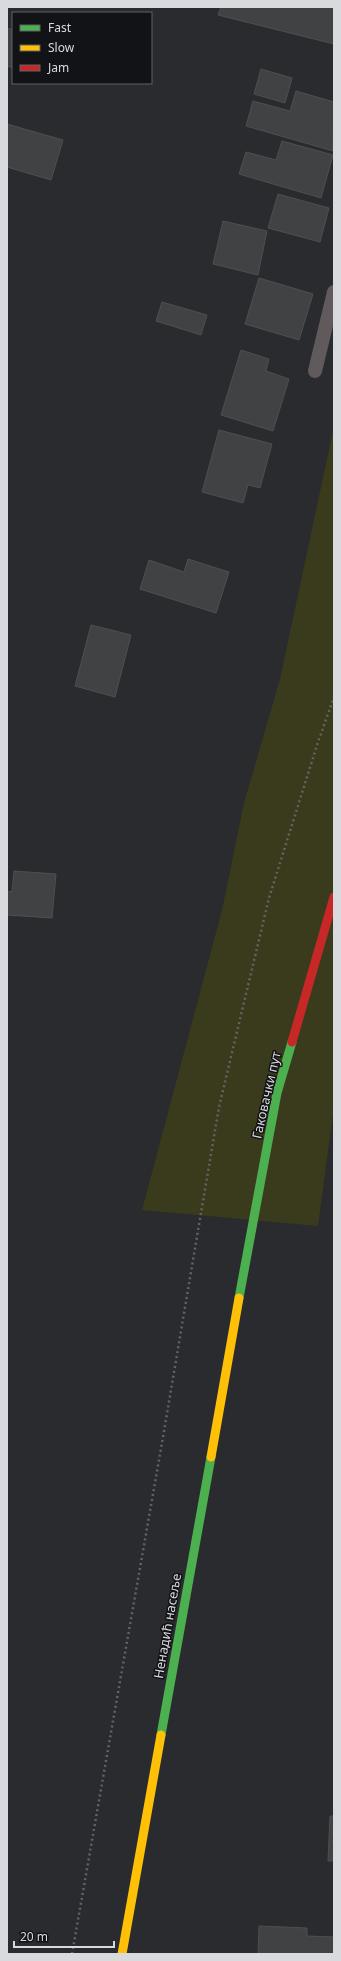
<svg xmlns="http://www.w3.org/2000/svg" width="341" height="1961" viewBox="0 0 341 1961" font-family="'Noto Sans',sans-serif">
<style>
.green{fill:#393b1c}
.building{fill:#414244;stroke:#4e4f51}
.lines{fill:none;stroke-linecap:round;stroke-linejoin:round}
.path{stroke:#666264;stroke-width:2.5;stroke-dasharray:2 3;stroke-linecap:butt}
.lane{stroke:#605a5c;stroke-width:14}
.fast{stroke:#4caf50;stroke-width:9}
.slow{stroke:#ffc107;stroke-width:9}
.jam{stroke:#c62828;stroke-width:9}
.labels{text-anchor:middle;dominant-baseline:central;stroke-width:3;stroke-linejoin:round;paint-order:stroke}
.street-label{font-size:13px;fill:#d9dade;stroke:#121316}
</style>
<rect width="100%" height="100%" fill="#2a2b2e"/>
<polygon class="green" points="334,426 334,1107 318,1226 142,1210 222,910 244,803 280,679"/>
<g class="building">
<polygon points="221,7 334,7 334,44 218,15"/>
<polygon points="7,28 13,30 13,68 7,66"/>
<polygon points="261,69 292,78 285,103 254,94"/>
<polygon points="296,91 334,102 333,151 246,126 253,101 290,111"/>
<polygon points="7,124 63,140 51,180 7,167"/>
<polygon points="282,141 333,155 321,198 239,174 246,152 276,160"/>
<polygon points="278,194 329,208 320,242 268,228"/>
<polygon points="223,221 267,231 258,275 213,264"/>
<polygon points="259,278 313,294 299,340 245,324"/>
<polygon points="162,302 207,315 201,335 156,321"/>
<polygon points="241,350 269,359 266,371 289,379 273,431 221,415"/>
<polygon points="219,430 272,444 260,488 248,485 243,503 202,492"/>
<polygon points="188,559 229,572 216,613 140,589 149,560 184,572"/>
<polygon points="91,625 131,635 115,697 75,686"/>
<polygon points="14,871 56,874 52,918 7,915 7,891 12,892"/>
<polygon points="330,1816 334,1816 334,1861 328,1861"/>
<polygon points="259,1926 307,1928 307,1936 334,1937 334,1954 258,1954"/>
</g>
<g class="lines">
<polyline class="path" points="72,1954 162,1443 219,1107 269,898 318,742 334,697"/>
<polyline class="lane" points="315,371 334,292"/>
<g class="fast">
<polyline points="239,1298 277,1093 292,1042"/>
<polyline points="161,1735 211,1457"/>
</g>
<g class="slow">
<polyline points="211,1457 239,1298"/>
<polyline points="122,1954 161,1735"/>
</g>
<polyline class="jam" points="292,1042 334,897"/>
</g>
<g class="labels">
<g class="street-label">
<text transform="translate(266 1095) rotate(-77)">Гаковачки пут</text>
<text transform="translate(167 1626) rotate(-80)">Ненадић насеље</text>
</g>
</g>
<rect width="341" height="1961" fill="none" stroke="#d9dade" stroke-width="16"/>
<rect x="12" y="12" width="140" height="72" fill="#121316" stroke="#626366"/>
<rect x="20" y="25" width="20" height="6" fill="#4caf50" stroke="#626366"/>
<text x="48" y="32" font-size="12" fill="#d9dade">Fast</text>
<rect x="20" y="45" width="20" height="6" fill="#ffc107" stroke="#626366"/>
<text x="48" y="52" font-size="12" fill="#d9dade">Slow</text>
<rect x="20" y="65" width="20" height="6" fill="#c62828" stroke="#626366"/>
<text x="48" y="72" font-size="12" fill="#d9dade">Jam</text>
<path d="M14 1941v6h100v-6" fill="none" stroke="#d9dade" stroke-width="2"/>
<text x="20" y="1941" font-size="12" fill="#d9dade" stroke="#121316" stroke-width="3" paint-order="stroke">20 m</text>
</svg>
